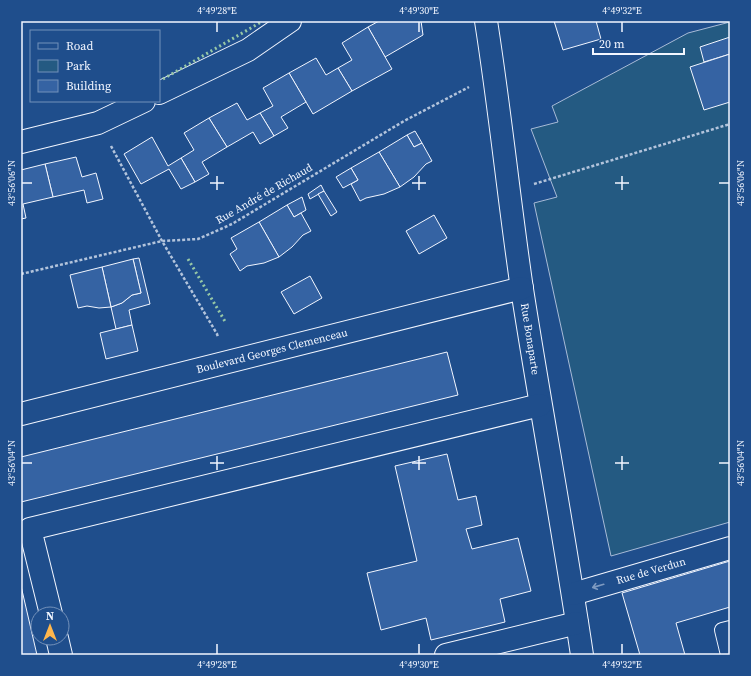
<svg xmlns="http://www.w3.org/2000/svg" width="751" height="676" viewBox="0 0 751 676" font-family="'Source Serif 4',serif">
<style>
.green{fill:#245a82;stroke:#a8bbd7}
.building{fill:#3563a3;stroke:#f2f6ff}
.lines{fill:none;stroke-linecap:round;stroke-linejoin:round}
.service-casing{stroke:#f2f6ff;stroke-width:16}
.minor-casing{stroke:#f2f6ff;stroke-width:24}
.path{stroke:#b3c4dc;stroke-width:2.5;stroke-dasharray:3 2;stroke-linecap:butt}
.service{stroke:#1f4e8c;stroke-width:14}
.minor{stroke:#1f4e8c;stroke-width:22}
.hedge{stroke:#97c8a6;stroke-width:3;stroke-dasharray:2 3;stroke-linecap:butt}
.oneway{stroke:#7e9ac0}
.ticks{fill:none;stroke:#f2f6ff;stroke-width:1.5}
.labels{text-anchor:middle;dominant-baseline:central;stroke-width:3;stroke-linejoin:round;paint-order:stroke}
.street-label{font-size:11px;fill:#f2f6ff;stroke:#1f4e8c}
.neatline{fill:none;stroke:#f2f6ff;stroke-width:1.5}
.ticks-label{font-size:10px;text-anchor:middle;fill:#f2f6ff}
</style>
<rect width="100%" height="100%" fill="#1f4e8c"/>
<polygon class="green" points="730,22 730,522 611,556 534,203 557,197 531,129 558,122 552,106 688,33"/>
<g class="building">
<polygon points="379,21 421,21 423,35 385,57 368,27"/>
<polygon points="554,21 596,21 601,39 563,50"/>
<polygon points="368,27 392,69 352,91 338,68 352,60 342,43"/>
<polygon points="730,37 730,54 704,62 700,47"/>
<polygon points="730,54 730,102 704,110 690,67"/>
<polygon points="316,58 326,75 338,68 352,91 313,114 289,73"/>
<polygon points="289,73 306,102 281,117 288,128 274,136 260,113 273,106 263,88"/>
<polygon points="237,103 247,120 260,113 274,136 260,144 253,132 227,147 209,118"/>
<polygon points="209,118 227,147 202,162 209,174 195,182 181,158 194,150 184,133"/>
<polygon points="415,131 422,143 414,147 407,135"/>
<polygon points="407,135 414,147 422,143 432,161 426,164 414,177 400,187 379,152"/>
<polygon points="152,137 168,166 181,158 195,182 181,189 169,169 141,184 124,154"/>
<polygon points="379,152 400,187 384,194 366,198 360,201 351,184 358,180 351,168"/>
<polygon points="76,157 82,177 96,173 103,199 87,203 84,190 53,197 45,164"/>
<polygon points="45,164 53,197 23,204 26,218 21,219 21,170"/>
<polygon points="351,168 358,180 343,188 336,177"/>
<polygon points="321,185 324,191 310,199 308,194"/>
<polygon points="324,191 337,212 331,216 318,194"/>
<polygon points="302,197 306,210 294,217 287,205"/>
<polygon points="287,205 294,217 301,213 311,231 303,235 292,247 279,257 259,222"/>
<polygon points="434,215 447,238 419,254 406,231"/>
<polygon points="259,222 279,257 264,263 247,266 240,271 230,254 237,249 231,238"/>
<polygon points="139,258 150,304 129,310 132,325 116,329 111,307 122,303 132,295 141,293 133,259"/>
<polygon points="133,259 141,293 132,295 122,303 111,307 102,267"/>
<polygon points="102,267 111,307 99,308 87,306 78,308 70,275"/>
<polygon points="310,276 322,298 294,314 281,292"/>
<polygon points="132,325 138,351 106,359 100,333"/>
<polygon points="447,352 458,395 21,502 21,457"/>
<polygon points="447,454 458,500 476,496 482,525 466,529 472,549 518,538 531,591 500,599 505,622 431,640 426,618 381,630 367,573 417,561 395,466"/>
<polygon points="730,561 730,607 676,623 685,655 640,655 622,593"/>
<polygon points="21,586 37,655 21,655"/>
</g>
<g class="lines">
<defs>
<polyline id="service" points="728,655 722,630 730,628"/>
<g id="minor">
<path d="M486,21C500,110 509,200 522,289C541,411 564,533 582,655"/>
<polyline points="159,93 248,50 290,21"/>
<polyline points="21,142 98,123 144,101"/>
<polyline points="21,414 522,288"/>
<polyline points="573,594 730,548"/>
<polyline points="51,614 30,529 540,405"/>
<polyline points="57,638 61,655"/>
<polyline points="446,655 577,623"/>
</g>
</defs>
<use href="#service" class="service-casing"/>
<use href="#minor" class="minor-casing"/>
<g class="path">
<polyline points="111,146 162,241 217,334 218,337"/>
<polyline points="534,184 730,124"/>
<polyline points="21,274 162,241 198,239 232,224 404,121 469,87"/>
</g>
<use href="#service" class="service"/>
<use href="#minor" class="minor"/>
<g class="hedge">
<polyline points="163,79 263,21"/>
<polyline points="188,259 226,323"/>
</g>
</g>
<defs><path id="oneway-shaft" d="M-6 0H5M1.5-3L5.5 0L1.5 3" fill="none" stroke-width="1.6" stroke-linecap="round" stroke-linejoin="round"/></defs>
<use class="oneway" href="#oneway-shaft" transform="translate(598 586) rotate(164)"/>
<path class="ticks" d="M217,22V32M419,22V32M622,22V32M217,176V190M419,176V190M622,176V190M22,183H32M210,183H224M412,183H426M615,183H629M719,183H729M217,456V470M419,456V470M622,456V470M22,463H32M210,463H224M412,463H426M615,463H629M719,463H729M217,644V654M419,644V654M622,644V654"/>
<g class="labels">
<g class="street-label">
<text transform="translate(264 194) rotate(-30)">Rue André de Richaud</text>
<text transform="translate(530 339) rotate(81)">Rue Bonaparte</text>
<text transform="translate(272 351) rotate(-14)">Boulevard Georges Clemenceau</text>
<text transform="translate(651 571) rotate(-16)">Rue de Verdun</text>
</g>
</g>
<rect width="751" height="676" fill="none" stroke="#1f4e8c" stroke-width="44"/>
<rect x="30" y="30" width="130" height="72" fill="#1f4e8c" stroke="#7391ba"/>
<rect x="38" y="43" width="20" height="6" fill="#1f4e8c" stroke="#7391ba"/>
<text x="66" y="50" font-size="12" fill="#f2f6ff">Road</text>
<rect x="38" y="60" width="20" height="12" fill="#245a82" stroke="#7391ba"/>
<text x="66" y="70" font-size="12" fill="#f2f6ff">Park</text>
<rect x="38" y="80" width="20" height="12" fill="#3563a3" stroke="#7391ba"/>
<text x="66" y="90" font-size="12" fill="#f2f6ff">Building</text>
<g transform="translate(50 626)"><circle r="19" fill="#1f4e8c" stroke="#7391ba"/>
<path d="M0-3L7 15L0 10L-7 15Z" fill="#ffb74d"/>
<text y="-6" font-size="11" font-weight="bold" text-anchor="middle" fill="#f2f6ff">N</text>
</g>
<path d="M593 48v6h91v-6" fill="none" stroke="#f2f6ff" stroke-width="2"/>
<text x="599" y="48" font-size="12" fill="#f2f6ff" stroke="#1f4e8c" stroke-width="3" paint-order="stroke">20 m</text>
<rect x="22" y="22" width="707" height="632" class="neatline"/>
<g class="ticks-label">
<text x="217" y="14">4°49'28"E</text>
<text x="419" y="14">4°49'30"E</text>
<text x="622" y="14">4°49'32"E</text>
<text transform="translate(11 183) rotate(-90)" y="4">43°56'06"N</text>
<text transform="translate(740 183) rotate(-90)" y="4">43°56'06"N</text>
<text transform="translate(11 463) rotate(-90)" y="4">43°56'04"N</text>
<text transform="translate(740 463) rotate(-90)" y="4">43°56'04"N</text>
<text x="217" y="668">4°49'28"E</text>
<text x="419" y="668">4°49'30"E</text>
<text x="622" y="668">4°49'32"E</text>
</g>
</svg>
